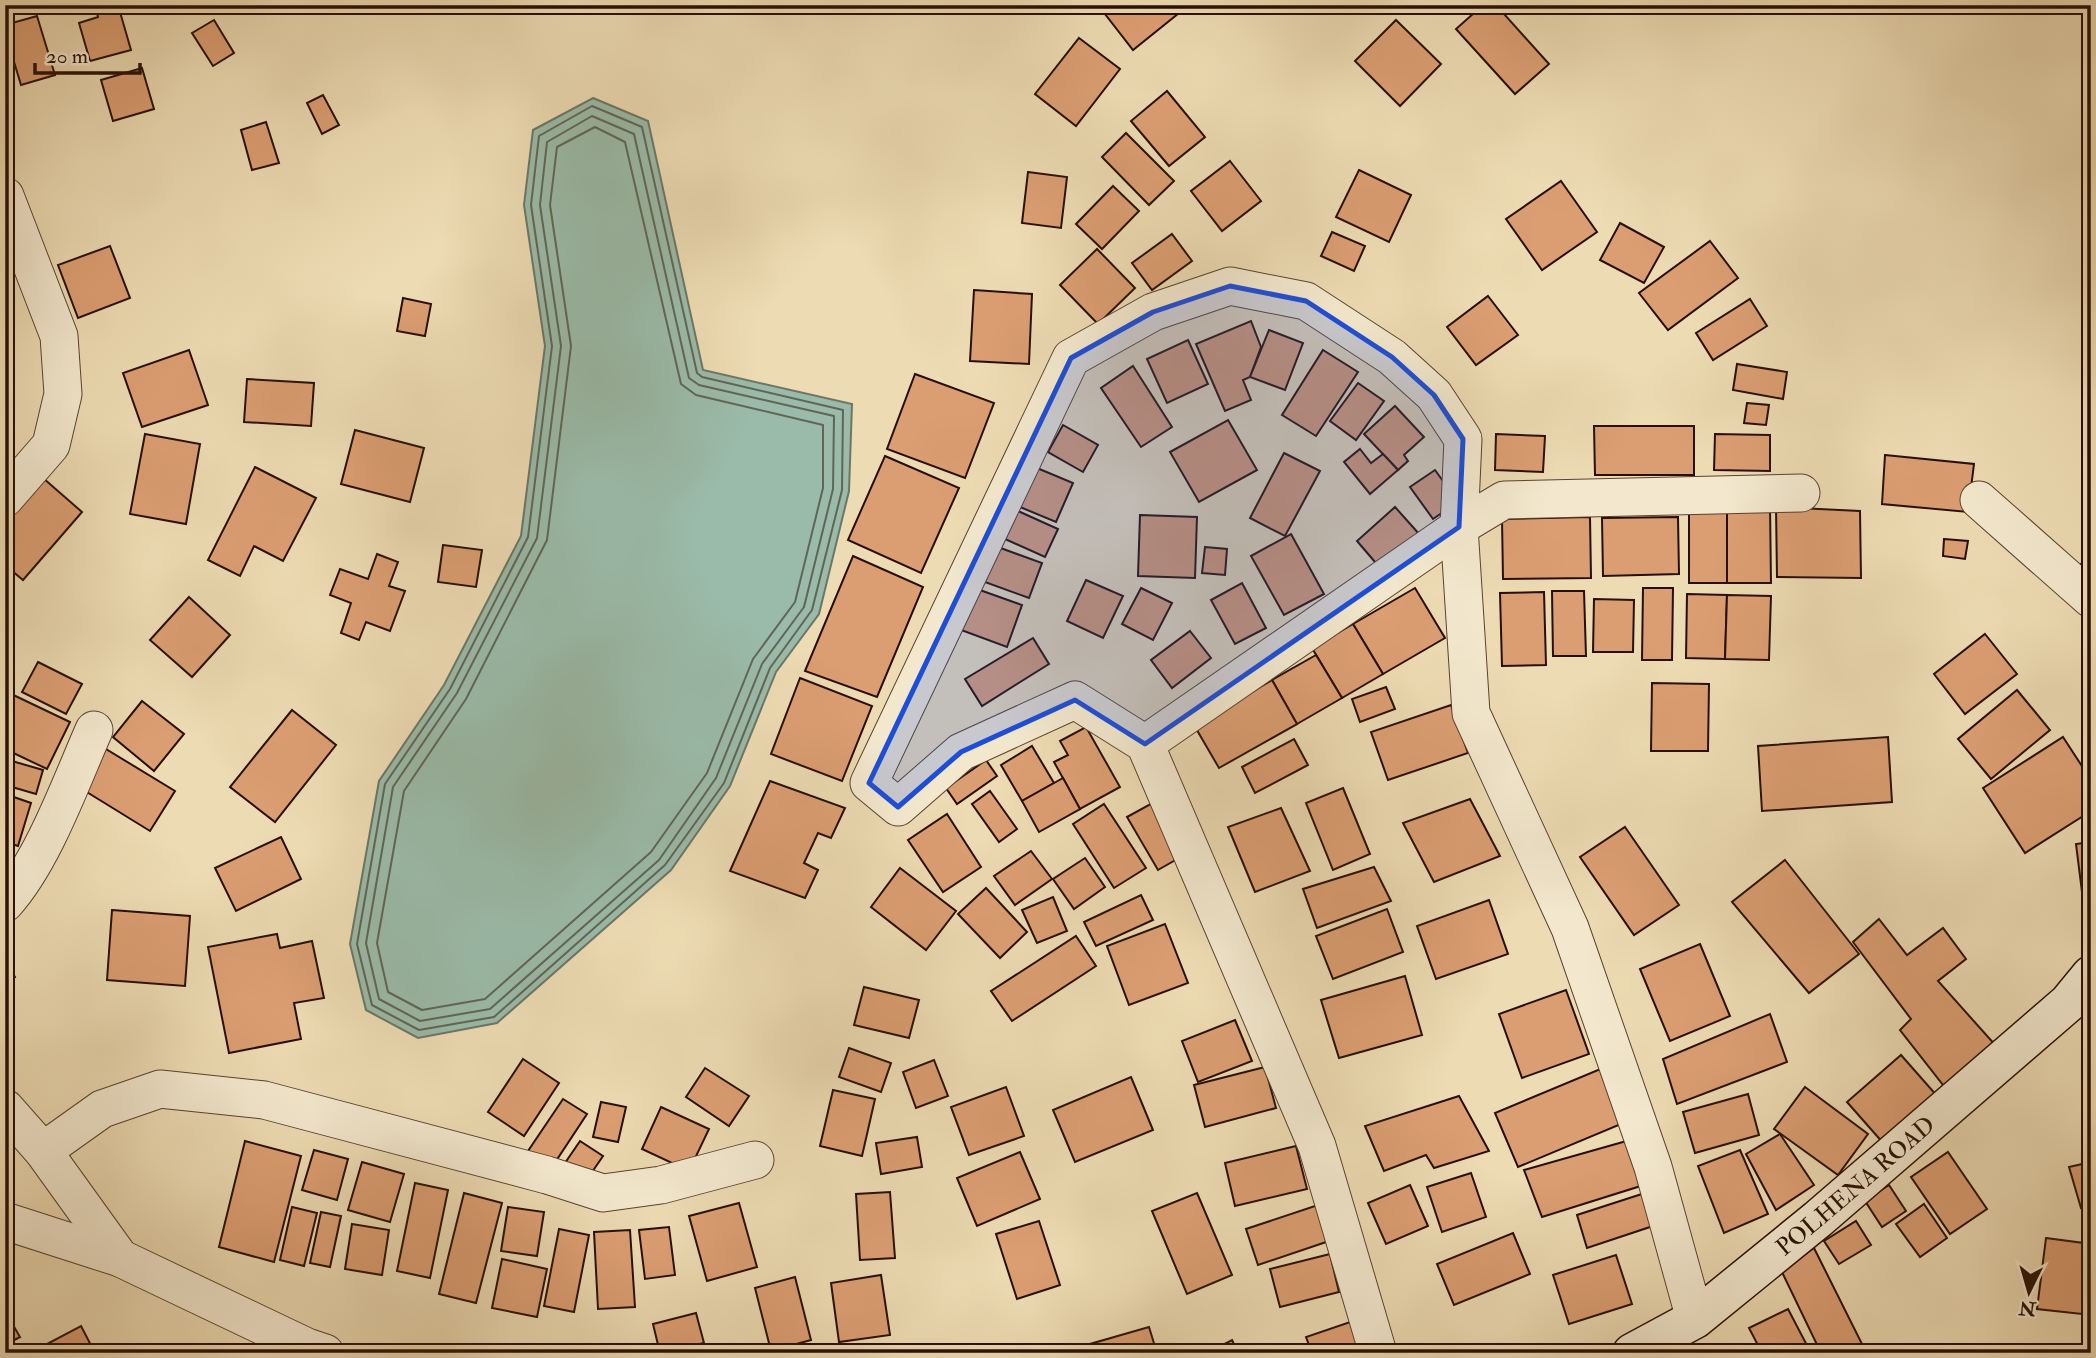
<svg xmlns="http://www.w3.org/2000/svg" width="2096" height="1358" viewBox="0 0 2096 1358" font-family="'IM FELL Double Pica',serif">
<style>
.water{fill:#9abba9;stroke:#6c7667;stroke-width:2}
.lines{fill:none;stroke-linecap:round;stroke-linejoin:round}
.shore{stroke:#616556;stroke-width:2}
.building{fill:#db9e72;stroke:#280f03;stroke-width:2}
.street-casing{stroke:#59422f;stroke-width:39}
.secondary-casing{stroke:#280f03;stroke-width:41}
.street{stroke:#f3e8ce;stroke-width:37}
.secondary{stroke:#f3e8ce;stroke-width:38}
.marked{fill:#1d4ed8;fill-opacity:0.2;stroke:#1d4ed8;stroke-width:5;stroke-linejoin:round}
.labels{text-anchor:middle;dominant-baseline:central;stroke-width:5;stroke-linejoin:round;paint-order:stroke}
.street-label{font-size:24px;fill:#280f03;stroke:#f3e8ce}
</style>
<rect width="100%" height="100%" fill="#eddbb3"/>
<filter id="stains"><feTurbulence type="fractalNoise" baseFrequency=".00286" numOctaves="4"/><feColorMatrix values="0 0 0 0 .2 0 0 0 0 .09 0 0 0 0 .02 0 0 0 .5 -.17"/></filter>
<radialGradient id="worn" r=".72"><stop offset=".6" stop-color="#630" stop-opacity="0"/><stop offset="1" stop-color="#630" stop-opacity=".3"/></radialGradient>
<polygon class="water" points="593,98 648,121 703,370 852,404 849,491 819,614 776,672 730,786 671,870 497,1023 418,1038 366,1010 350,944 379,781 444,685 521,536 545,346 524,205 533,130"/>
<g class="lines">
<g class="shore">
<polygon points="592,106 642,127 697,373 702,377 843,410 842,490 812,610 770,668 724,783 665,865 494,1017 419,1030 372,1005 357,944 385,784 450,689 528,537 552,346 531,205 539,136"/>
<polygon points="592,116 634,134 689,378 699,385 834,416 833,489 804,607 762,664 716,778 659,860 490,1009 420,1021 379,999 366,943 393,787 457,693 537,538 561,346 540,205 547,142"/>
<polygon points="595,127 625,142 681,384 696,395 823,425 823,488 795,602 753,659 707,773 651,852 485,999 422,1010 388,992 377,943 404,791 466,699 547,540 571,346 550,205 557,147"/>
</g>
</g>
<g class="building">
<polygon points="95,5 118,5 131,50 90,61 79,23 98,17"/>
<polygon points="1098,5 1189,5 1133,50"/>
<polygon points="1483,5 1496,5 1549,64 1515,94 1456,29"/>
<polygon points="37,16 55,75 21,85 5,32 5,25"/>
<polygon points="214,20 234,53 213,66 192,33"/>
<polygon points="1396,20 1441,64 1400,106 1355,61"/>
<polygon points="1079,38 1120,69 1076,126 1035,94"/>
<polygon points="142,68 154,109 113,121 101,80"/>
<polygon points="1167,91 1205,137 1169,166 1131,121"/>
<polygon points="323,95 339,125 322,134 307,103"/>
<polygon points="266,122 279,163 252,170 241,130"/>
<polygon points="1126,133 1174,181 1149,205 1102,157"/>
<polygon points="1230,161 1261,201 1222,231 1191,191"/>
<polygon points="1359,170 1411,195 1389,242 1336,217"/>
<polygon points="1028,172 1067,177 1061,228 1022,223"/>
<polygon points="1561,181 1597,232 1542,270 1506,219"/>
<polygon points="1113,186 1139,211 1102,249 1076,224"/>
<polygon points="1620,223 1664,247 1644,283 1600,260"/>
<polygon points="1332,232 1365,246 1354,271 1321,256"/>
<polygon points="1172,234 1192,261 1152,290 1132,263"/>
<polygon points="1710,241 1738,278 1668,330 1639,293"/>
<polygon points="110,246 130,298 78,318 58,265"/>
<polygon points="1097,249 1135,288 1098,324 1060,285"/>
<polygon points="974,290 1032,294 1029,364 970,361"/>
<polygon points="1488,296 1518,335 1476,365 1447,327"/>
<polygon points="403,298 431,304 425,336 397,331"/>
<polygon points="1750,299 1767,326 1713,360 1696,333"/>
<polygon points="1251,321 1261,347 1250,377 1243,380 1251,400 1225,411 1196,344"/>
<polygon points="1269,330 1303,343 1285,390 1250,377"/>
<polygon points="1188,340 1208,384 1167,403 1147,359"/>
<polygon points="189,350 208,405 142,427 123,373"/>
<polygon points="1323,350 1358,372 1316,436 1282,415"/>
<polygon points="1737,364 1787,372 1783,399 1733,390"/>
<polygon points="1133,366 1172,427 1141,447 1101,388"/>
<polygon points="915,374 994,403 965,478 887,449"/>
<polygon points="247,379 314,383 311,426 244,422"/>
<polygon points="1358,383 1384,401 1356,440 1330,421"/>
<polygon points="1747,403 1769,405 1766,425 1744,423"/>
<polygon points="1395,406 1424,437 1404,455 1408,461 1398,470 1364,434"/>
<polygon points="1228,420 1257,470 1199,502 1170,452"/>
<polygon points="1063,425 1098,445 1083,472 1048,452"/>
<polygon points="1594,426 1694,426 1694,475 1595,475"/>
<polygon points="355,430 424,448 410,502 341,484"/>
<polygon points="145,434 200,444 186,524 130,514"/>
<polygon points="1496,434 1545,436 1543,472 1495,470"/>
<polygon points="1715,434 1770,435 1770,471 1714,470"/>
<polygon points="1360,449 1371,463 1383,454 1398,470 1370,494 1344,462"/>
<polygon points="1284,453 1320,471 1285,536 1250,518"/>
<polygon points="1885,455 1974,464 1968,512 1882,504"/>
<polygon points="885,456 959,488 921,573 848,540"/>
<polygon points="255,467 316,498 283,561 254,546 240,576 208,560"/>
<polygon points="1037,468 1073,483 1056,522 1020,507"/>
<polygon points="1435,470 1458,502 1433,519 1410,487"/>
<polygon points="43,478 82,512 23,580 5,565 5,522"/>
<rect x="1689" y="505" width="38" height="78"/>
<polygon points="1727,505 1770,505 1771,583 1727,583"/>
<polygon points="1395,507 1420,535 1381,569 1357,541"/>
<polygon points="1776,507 1860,511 1861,578 1777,577"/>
<polygon points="1018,511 1058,529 1045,557 1005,539"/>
<polygon points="1140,515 1197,517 1195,578 1138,576"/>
<polygon points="1590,517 1591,578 1503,579 1502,519"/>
<polygon points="1678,517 1679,574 1603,576 1602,518"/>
<polygon points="1291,534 1324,594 1284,615 1251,556"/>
<polygon points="1944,539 1968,541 1965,559 1943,556"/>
<polygon points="443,545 482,550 476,587 438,582"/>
<polygon points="995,546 1042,563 1029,598 982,581"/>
<polygon points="1205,547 1227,549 1225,575 1202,573"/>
<polygon points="377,554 398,562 389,586 405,591 390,631 366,622 359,640 341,633 351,603 330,595 340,569 368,579"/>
<polygon points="2091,554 2091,573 2081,564"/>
<polygon points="853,556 923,587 877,697 805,671"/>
<polygon points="1086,580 1123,596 1103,638 1067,621"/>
<polygon points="1242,583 1266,628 1235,644 1211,600"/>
<polygon points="1141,588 1172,603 1153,640 1122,624"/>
<polygon points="1415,588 1445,638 1383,674 1353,624"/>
<polygon points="1643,588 1673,588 1672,660 1642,660"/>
<polygon points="977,589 1022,605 1007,647 961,630"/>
<polygon points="1552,591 1584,591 1586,656 1553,656"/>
<polygon points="1544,592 1546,665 1502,666 1500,593"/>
<polygon points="1687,594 1727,595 1725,659 1686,658"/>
<polygon points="1727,595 1771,596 1769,660 1725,659"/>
<polygon points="189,597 230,635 192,677 150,640"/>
<polygon points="1594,599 1634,600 1633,652 1593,652"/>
<polygon points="1353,624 1383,674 1342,698 1312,648"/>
<polygon points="1190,631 1211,658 1172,688 1151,660"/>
<polygon points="1985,634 2017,674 1965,714 1934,674"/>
<polygon points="1033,638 1049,664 982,706 965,679"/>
<polygon points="1316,655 1342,698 1297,724 1272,680"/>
<polygon points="38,662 82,684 66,714 22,692"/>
<polygon points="800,678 872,706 842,781 771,754"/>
<polygon points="1272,680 1297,724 1219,768 1194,725"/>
<polygon points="1652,683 1709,684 1708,751 1651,751"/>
<polygon points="1386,687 1395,709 1360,722 1352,699"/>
<polygon points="2017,690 2050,730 1991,779 1958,739"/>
<polygon points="5,691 70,722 47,769 5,749"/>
<polygon points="142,701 184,734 154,771 113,737"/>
<polygon points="1451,705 1468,753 1388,780 1371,732"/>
<polygon points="292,710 336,745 275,822 230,787"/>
<polygon points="1086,727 1120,787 1080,809 1054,762 1068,755 1060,741"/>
<polygon points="1888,737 1892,802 1762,811 1758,746"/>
<polygon points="2063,737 2091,780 2091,811 2025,853 1983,788"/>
<polygon points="1294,739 1308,765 1255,793 1242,767"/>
<polygon points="101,746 175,791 150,831 77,786"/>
<polygon points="1032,746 1054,783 1022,801 1001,765"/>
<polygon points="5,759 43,770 36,794 5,785"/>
<polygon points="986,760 997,776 957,804 946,788"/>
<polygon points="1063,778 1080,809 1039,832 1022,801"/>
<polygon points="770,781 845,808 831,838 818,833 804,863 818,870 805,898 730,871"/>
<polygon points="1343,788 1370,854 1333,870 1306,803"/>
<polygon points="990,791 1017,829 999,842 972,804"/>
<polygon points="5,794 31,803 18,846 5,842"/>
<polygon points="1470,799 1500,856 1434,882 1403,823"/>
<polygon points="1156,801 1186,854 1158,870 1127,817"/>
<polygon points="1104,804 1146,868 1114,888 1073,824"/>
<polygon points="1281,808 1310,871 1255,892 1228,827"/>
<polygon points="947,814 981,867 943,892 908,840"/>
<polygon points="1625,827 1679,905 1634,935 1580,857"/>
<polygon points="281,837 301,879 236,911 215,868"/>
<polygon points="2091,842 2091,908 2084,908 2076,844"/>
<polygon points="1031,851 1052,879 1015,905 994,876"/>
<polygon points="1085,858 1105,887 1074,909 1053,879"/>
<polygon points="1785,860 1859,954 1809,993 1732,902"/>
<polygon points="1374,867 1391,901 1317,928 1303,889"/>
<polygon points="900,868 956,911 926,950 871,907"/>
<polygon points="986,888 1027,932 1000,958 958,914"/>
<polygon points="1141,895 1153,920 1096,946 1084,922"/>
<polygon points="1053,897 1067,931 1037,943 1022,910"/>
<polygon points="1489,900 1508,954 1436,979 1417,926"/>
<polygon points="1387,909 1403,952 1333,979 1316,936"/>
<polygon points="112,910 190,916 185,986 107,980"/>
<polygon points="1879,919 1907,955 1943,928 1966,959 1938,981 1997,1047 1947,1090 1900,1030 1911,1019 1853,942"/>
<polygon points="1165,924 1188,983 1129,1005 1107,946"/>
<polygon points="277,934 280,948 312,941 324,998 294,1003 301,1039 229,1053 208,947"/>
<polygon points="1076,936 1096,966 1012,1021 991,991"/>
<polygon points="1700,944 1730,1016 1670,1041 1640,969"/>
<polygon points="5,960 15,977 5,982"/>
<polygon points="1405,976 1422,1035 1339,1058 1321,1000"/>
<polygon points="864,987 919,1000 909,1038 854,1025"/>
<polygon points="1566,990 1589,1054 1522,1078 1499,1014"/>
<polygon points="1770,1014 1787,1062 1677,1104 1663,1059"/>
<polygon points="1235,1020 1252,1061 1198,1082 1182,1041"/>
<polygon points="849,1048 891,1063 881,1092 839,1077"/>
<polygon points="1901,1055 1938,1097 1884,1144 1847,1102"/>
<polygon points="523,1059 559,1083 524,1136 488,1112"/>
<polygon points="934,1060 948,1096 916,1108 903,1072"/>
<polygon points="1610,1065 1633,1119 1518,1167 1495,1113"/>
<polygon points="1265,1067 1276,1108 1205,1127 1194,1085"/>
<polygon points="705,1068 749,1096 729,1126 686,1097"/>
<polygon points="1131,1077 1153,1130 1075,1162 1053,1110"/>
<polygon points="1006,1087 1024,1136 969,1155 951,1107"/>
<polygon points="1805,1087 1868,1134 1838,1175 1774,1129"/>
<polygon points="833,1090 875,1099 862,1156 820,1146"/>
<polygon points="1748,1094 1759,1135 1695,1153 1683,1112"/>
<polygon points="1459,1096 1489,1151 1434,1168 1426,1155 1384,1171 1365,1126"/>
<polygon points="563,1099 587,1114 550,1170 526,1154"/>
<polygon points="601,1102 626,1107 618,1142 593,1137"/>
<polygon points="661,1107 709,1129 689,1171 642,1149"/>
<polygon points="1780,1134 1814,1185 1776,1210 1746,1154"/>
<polygon points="917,1137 922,1167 881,1174 876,1143"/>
<polygon points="1630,1140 1647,1184 1542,1217 1524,1170"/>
<polygon points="245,1141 301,1156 274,1262 219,1247"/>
<polygon points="580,1141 603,1156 588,1178 565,1163"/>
<polygon points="1296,1146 1307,1189 1235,1206 1225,1163"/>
<polygon points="314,1150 348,1159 337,1200 302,1190"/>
<polygon points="1740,1150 1768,1214 1724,1233 1698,1166"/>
<polygon points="1020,1152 1040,1199 977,1226 957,1178"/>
<polygon points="1948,1152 1987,1209 1950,1234 1911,1177"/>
<polygon points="362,1162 404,1174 390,1222 348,1210"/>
<polygon points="2091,1162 2091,1206 2081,1208 2069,1167"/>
<polygon points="1471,1173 1486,1217 1442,1232 1427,1187"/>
<polygon points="415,1183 448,1190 430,1278 397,1271"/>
<polygon points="1410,1185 1428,1226 1386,1244 1368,1203"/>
<polygon points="1889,1185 1906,1211 1882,1227 1865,1201"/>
<polygon points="1651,1191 1662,1223 1587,1248 1577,1215"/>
<polygon points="890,1192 895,1258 860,1260 856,1194"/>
<polygon points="464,1193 502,1203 476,1303 439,1294"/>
<polygon points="1197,1193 1232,1275 1187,1294 1152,1211"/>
<polygon points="739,1203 757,1267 707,1281 689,1216"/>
<polygon points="1324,1203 1335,1239 1258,1265 1246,1229"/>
<polygon points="1924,1204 1947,1238 1920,1257 1896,1224"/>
<polygon points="292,1207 317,1213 304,1266 280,1260"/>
<polygon points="508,1207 544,1212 537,1256 501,1251"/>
<polygon points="321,1212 341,1216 330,1267 310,1263"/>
<polygon points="1039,1221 1060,1285 1017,1299 996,1234"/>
<polygon points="1856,1221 1871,1245 1839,1264 1824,1241"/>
<polygon points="352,1224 389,1230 382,1275 345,1269"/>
<polygon points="669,1227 675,1275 645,1279 639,1230"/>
<polygon points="559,1229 589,1235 574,1312 544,1306"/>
<polygon points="630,1230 635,1307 598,1309 594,1232"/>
<polygon points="1513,1233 1530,1274 1454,1305 1437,1264"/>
<polygon points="2046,1238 2091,1244 2091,1315 2037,1309"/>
<polygon points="1814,1248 1864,1348 1852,1353 1821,1353 1781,1270"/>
<polygon points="1330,1254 1339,1292 1280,1307 1270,1269"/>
<polygon points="1616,1255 1632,1304 1569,1324 1553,1275"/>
<polygon points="502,1259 547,1269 537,1317 492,1308"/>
<polygon points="881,1275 890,1335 839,1342 831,1283"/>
<polygon points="795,1277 811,1340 771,1351 755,1288"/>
<polygon points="1788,1309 1811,1353 1762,1353 1749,1328"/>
<polygon points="5,1311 20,1337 5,1345"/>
<polygon points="696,1313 704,1343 660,1353 653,1324"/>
<polygon points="1359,1319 1371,1353 1312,1353 1306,1337"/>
<polygon points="81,1326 95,1353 30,1353"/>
<polygon points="1149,1327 1157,1353 1078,1353 1076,1348"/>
<polygon points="1232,1340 1238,1353 1207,1353"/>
</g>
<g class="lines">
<defs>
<g id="street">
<polyline points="5,196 59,336 63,394 51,445 5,498"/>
<polyline points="1979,500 2091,599"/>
<polyline points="1145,744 1459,527 1504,500 1801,493"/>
<path d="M5,903C43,861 71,782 94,730"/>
<polyline points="5,1108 43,1151 120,1258"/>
<polyline points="43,1151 102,1109 160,1089 264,1100 547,1175 603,1193 661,1185 755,1160"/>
<polyline points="5,1221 120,1258 307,1347 325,1353"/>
<polyline points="1378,1353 1317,1146 1145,744 1075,700 961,752 898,807 869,783 1071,358 1153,312 1230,286 1306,301 1392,357 1434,395 1463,439 1459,527 1471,713 1570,928 1653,1167 1695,1319"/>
</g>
<g id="secondary">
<path id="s1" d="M1632,1353L1695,1319L1818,1219L2068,1003L2091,975"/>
</g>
</defs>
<use href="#street" class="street-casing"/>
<use href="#secondary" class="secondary-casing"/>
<use href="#street" class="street"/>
<use href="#secondary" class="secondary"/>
</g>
<path class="marked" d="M1230,286L1306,301L1392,357L1434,395L1463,439L1459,527L1145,744L1075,700L961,752L898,807L869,783L1071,358L1153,312Z"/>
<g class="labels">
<g class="street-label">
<text stroke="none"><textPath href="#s1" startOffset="280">POLHENA ROAD</textPath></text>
</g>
</g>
<rect width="2096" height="1358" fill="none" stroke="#eddbb3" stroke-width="28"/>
<rect x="7" y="7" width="2082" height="1344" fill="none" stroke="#280f03" stroke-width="3.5"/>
<rect x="14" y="14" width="2068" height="1330" fill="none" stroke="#280f03" stroke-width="2"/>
<g transform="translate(2029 1292) rotate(185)" stroke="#f3e8ce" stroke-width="5" paint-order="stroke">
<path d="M0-5L12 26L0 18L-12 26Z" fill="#280f03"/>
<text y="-10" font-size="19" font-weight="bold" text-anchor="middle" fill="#280f03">N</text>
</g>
<path d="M35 63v10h105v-10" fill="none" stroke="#280f03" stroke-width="3.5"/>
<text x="46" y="63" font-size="21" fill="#280f03" stroke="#f3e8ce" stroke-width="5" paint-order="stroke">20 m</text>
<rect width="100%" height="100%" filter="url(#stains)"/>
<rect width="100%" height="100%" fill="url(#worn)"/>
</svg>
